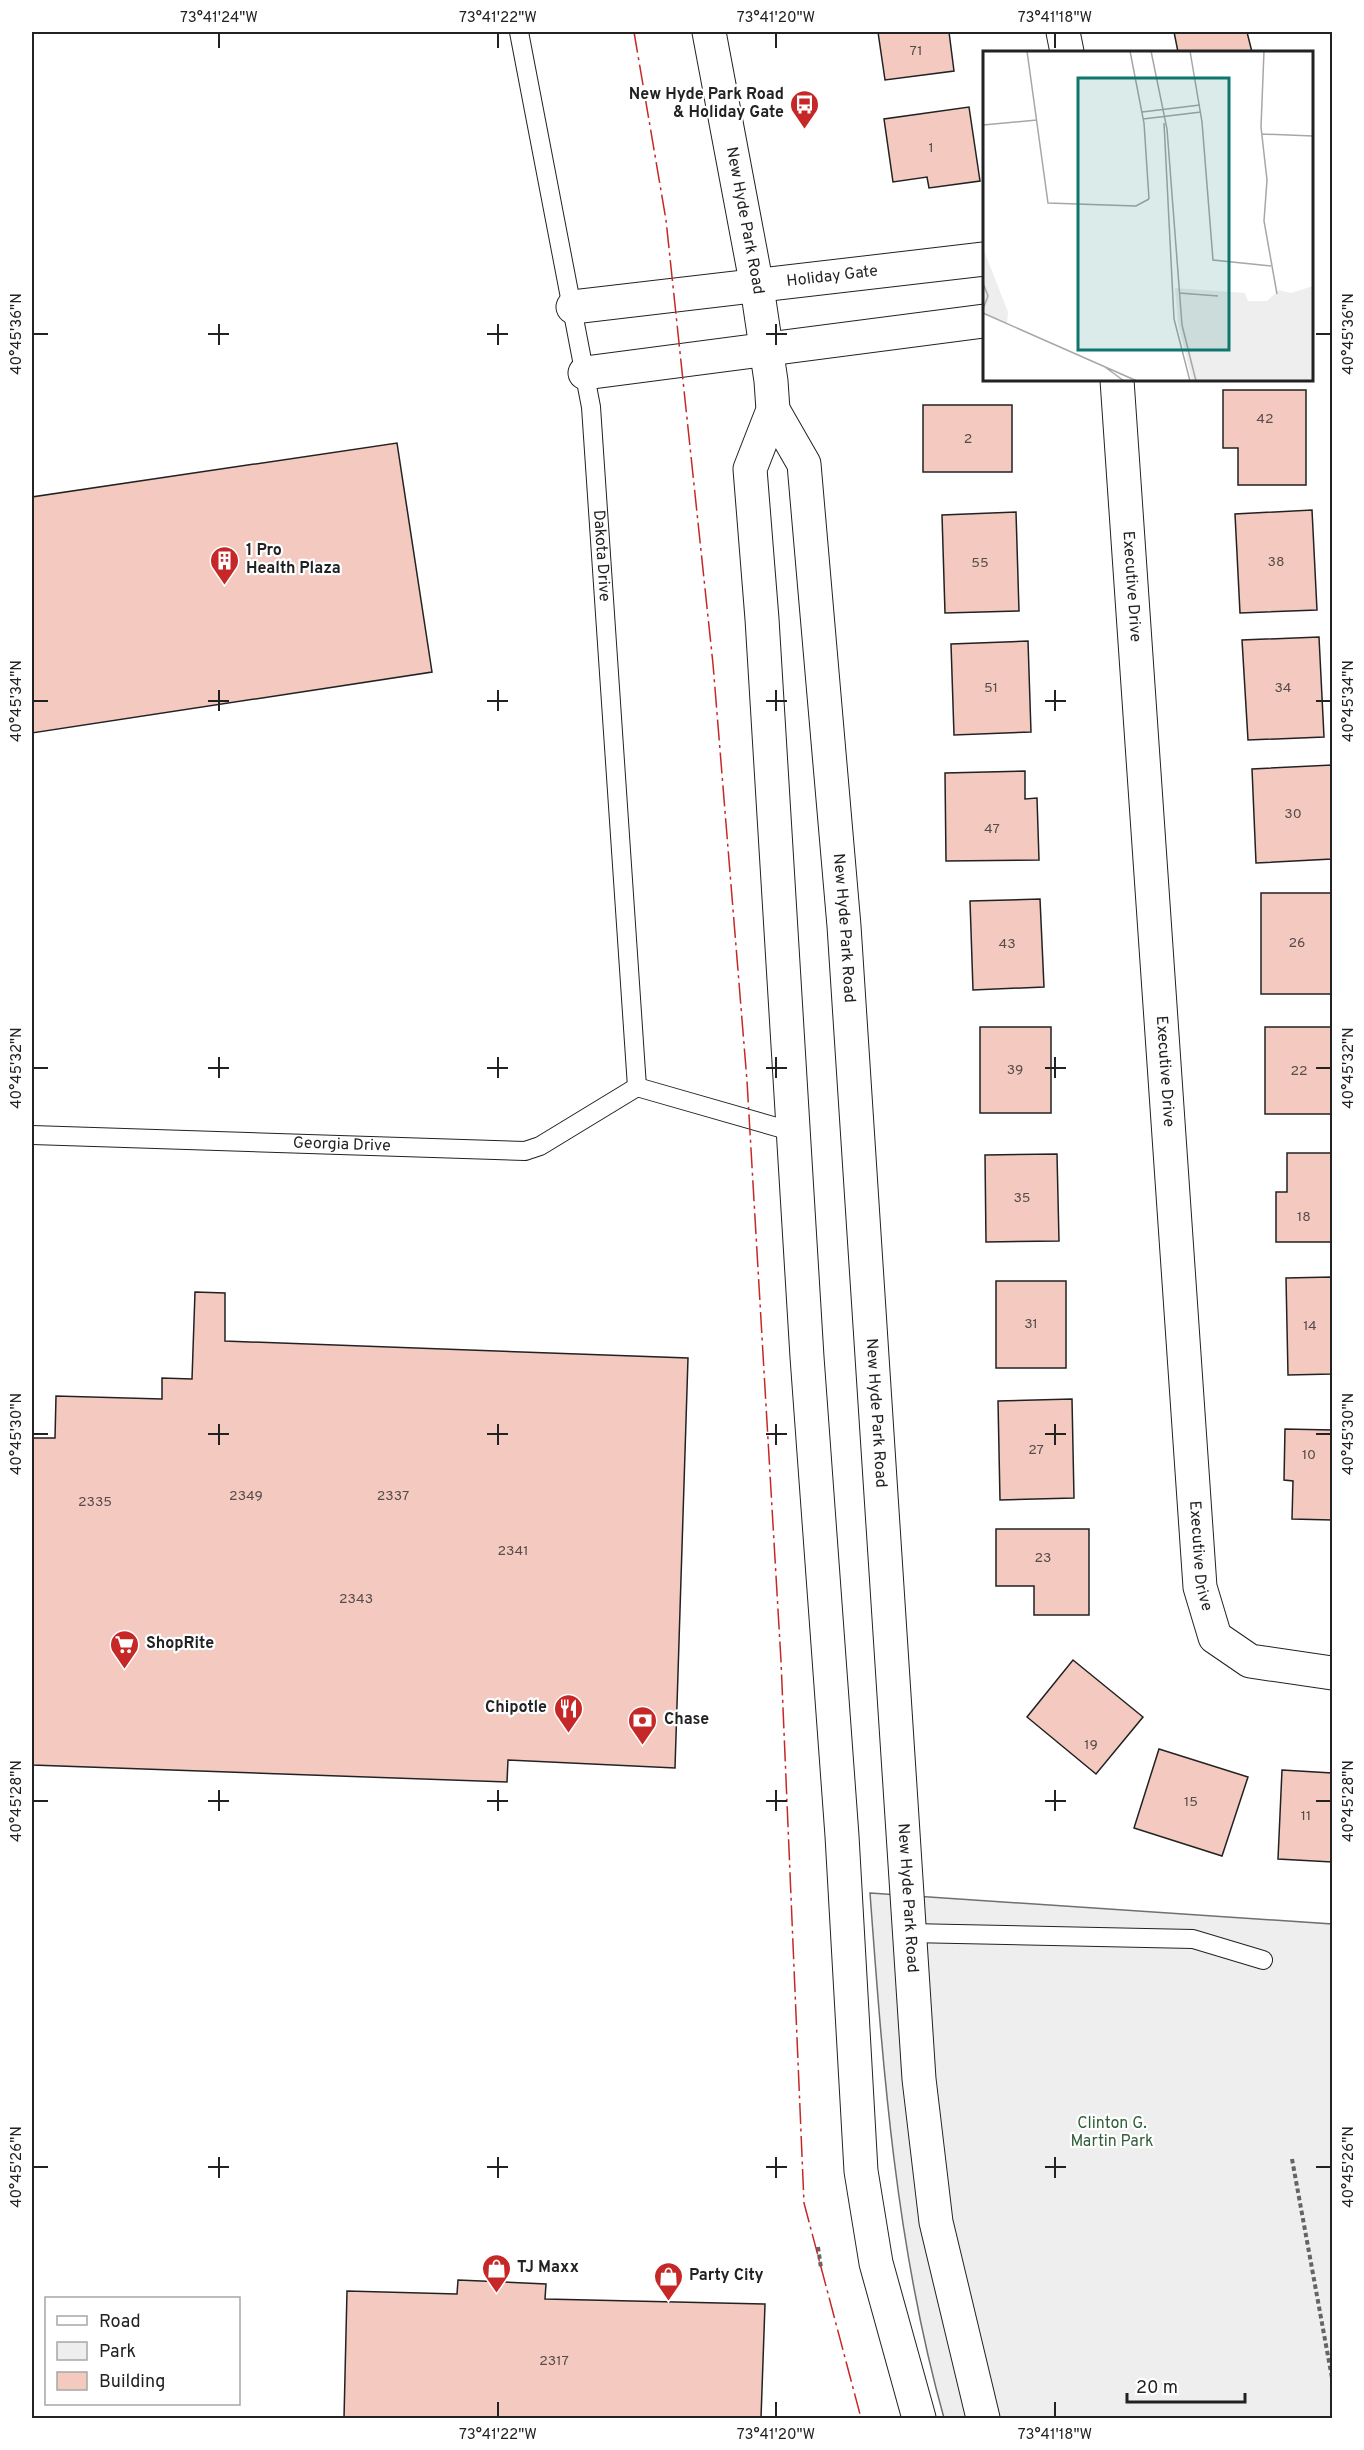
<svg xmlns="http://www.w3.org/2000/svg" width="1364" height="2450" viewBox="0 0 1364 2450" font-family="Overpass,sans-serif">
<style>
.green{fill:#eee;stroke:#6f6f6f;stroke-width:1.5}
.building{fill:#f3c9c0;stroke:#222;stroke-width:1.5}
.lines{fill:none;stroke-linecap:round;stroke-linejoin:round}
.service-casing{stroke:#222;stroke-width:20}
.minor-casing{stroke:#222;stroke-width:35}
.primary-casing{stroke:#222;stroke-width:35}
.path{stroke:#646464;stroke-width:4;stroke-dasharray:4.5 3;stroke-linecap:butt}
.service{stroke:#fff;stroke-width:18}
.minor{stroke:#fff;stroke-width:33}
.primary{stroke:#fff;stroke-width:33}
.power{stroke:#c62828;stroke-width:1.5;stroke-dasharray:21 4.5 3 4.5;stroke-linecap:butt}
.ticks{fill:none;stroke:#222;stroke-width:2}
.labels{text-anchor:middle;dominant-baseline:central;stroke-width:4.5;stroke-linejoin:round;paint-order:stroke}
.number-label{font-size:14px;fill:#564c4a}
.poi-label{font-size:16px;font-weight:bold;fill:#222;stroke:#fff;text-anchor:start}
.street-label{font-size:16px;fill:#222;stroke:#fff}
.park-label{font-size:16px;fill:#2f5e38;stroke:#fff}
.inset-road{fill:none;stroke:#a7a7a7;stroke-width:1.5}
.view{fill:#0f766e;fill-opacity:0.15;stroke:#0f766e;stroke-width:3}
.inset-edge{fill:none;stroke:#222;stroke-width:3}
.neatline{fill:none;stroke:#222;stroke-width:2}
.ticks-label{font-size:15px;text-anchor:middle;fill:#222}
</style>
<rect width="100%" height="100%" fill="#fff"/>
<path class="green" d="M870,1893L1332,1924V2418H944C896,2247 883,2070 870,1893Z"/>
<g class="building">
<polygon points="878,32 949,32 954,71 885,80"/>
<polygon points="1174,32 1247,32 1252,52 1178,52"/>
<polygon points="969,107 980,181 929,188 927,177 893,182 884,119"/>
<polygon points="1223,390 1306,390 1306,485 1238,485 1238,448 1223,448"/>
<rect x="923" y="405" width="89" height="67"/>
<polygon points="397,443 432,672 32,733 32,497"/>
<polygon points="1312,510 1317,610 1240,613 1235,514"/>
<polygon points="1016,512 1019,611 945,613 942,515"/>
<polygon points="1319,637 1324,737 1248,740 1242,640"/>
<polygon points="1028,641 1031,732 954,735 951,644"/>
<polygon points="1332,765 1332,859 1256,863 1252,769"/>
<polygon points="1025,771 1025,799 1037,798 1039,860 946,861 945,773"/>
<rect x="1261" y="893" width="71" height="101"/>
<polygon points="1040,899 1044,987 973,990 970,901"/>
<rect x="980" y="1027" width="71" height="86"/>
<rect x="1265" y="1027" width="67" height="87"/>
<polygon points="1287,1153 1332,1153 1332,1242 1276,1242 1276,1192 1287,1192"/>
<polygon points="1057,1154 1059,1241 986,1242 985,1155"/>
<polygon points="1332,1277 1332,1374 1288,1375 1286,1278"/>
<rect x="996" y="1281" width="70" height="87"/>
<polygon points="195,1292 225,1293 225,1341 688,1358 675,1768 508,1760 507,1782 32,1765 32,1438 55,1438 56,1396 162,1399 162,1378 192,1379"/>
<polygon points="1072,1399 1074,1498 1000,1500 998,1401"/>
<polygon points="1285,1429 1332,1430 1332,1520 1292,1519 1293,1481 1284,1480"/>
<polygon points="996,1529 1089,1529 1089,1615 1034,1615 1034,1586 996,1586"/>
<polygon points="1073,1660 1143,1717 1096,1774 1027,1717"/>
<polygon points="1159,1749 1248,1777 1222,1856 1134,1828"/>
<polygon points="1282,1770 1332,1773 1332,1862 1278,1859"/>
<polygon points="458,2280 546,2284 545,2299 765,2304 761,2418 344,2418 347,2291 457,2294"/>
</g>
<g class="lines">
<defs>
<g id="service">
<path id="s1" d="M519,32L591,407L637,1087"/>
<polyline points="637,1087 794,1132"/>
<path id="s2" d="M32,1135L525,1151L540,1146L637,1087"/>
<polyline points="909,1933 1193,1939 1263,1960"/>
</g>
<g id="minor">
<polyline points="1063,32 1067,52"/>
<path id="s3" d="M573,307L984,259"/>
<polyline points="585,373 984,321"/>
<path id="s4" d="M1117,380L1200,1587L1215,1637L1250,1661L1332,1673"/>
</g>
<g id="primary">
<path id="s5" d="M709,32L757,287L771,381L773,410L750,469L762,619L807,1357L842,1836L861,2171L876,2263L919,2418"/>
<path id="s6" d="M773,410L804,464L844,926L919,2079L936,2222L983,2418"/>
</g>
</defs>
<use href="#service" class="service-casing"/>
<use href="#minor" class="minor-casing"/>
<use href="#primary" class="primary-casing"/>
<g class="path">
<polyline points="1292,2159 1332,2378"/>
<polyline points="818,2247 821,2268"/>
</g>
<use href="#service" class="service"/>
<use href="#minor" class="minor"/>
<use href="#primary" class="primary"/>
<polyline class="power" points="634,32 666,220 713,664 747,1081 781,1661 804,2203 861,2418"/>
</g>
<path class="ticks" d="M219,33V48M498,33V48M776,33V48M1055,33V48M219,324V345M498,324V345M776,324V345M33,334H48M208,334H229M487,334H508M766,334H787M1316,334H1331M219,690V711M498,690V711M776,690V711M1055,690V711M33,701H48M208,701H229M487,701H508M766,701H787M1045,701H1066M1316,701H1331M219,1057V1078M498,1057V1078M776,1057V1078M1055,1057V1078M33,1068H48M208,1068H229M487,1068H508M766,1068H787M1045,1068H1066M1316,1068H1331M219,1424V1445M498,1424V1445M776,1424V1445M1055,1424V1445M33,1434H48M208,1434H229M487,1434H508M766,1434H787M1045,1434H1066M1316,1434H1331M219,1790V1811M498,1790V1811M776,1790V1811M1055,1790V1811M33,1801H48M208,1801H229M487,1801H508M766,1801H787M1045,1801H1066M1316,1801H1331M219,2157V2178M498,2157V2178M776,2157V2178M1055,2157V2178M33,2167H48M208,2167H229M487,2167H508M766,2167H787M1045,2167H1066M1316,2167H1331M498,2402V2417M776,2402V2417M1055,2402V2417"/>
<defs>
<symbol id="bus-pin" viewBox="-11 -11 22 30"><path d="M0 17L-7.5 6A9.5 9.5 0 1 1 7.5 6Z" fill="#c62828" stroke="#fff"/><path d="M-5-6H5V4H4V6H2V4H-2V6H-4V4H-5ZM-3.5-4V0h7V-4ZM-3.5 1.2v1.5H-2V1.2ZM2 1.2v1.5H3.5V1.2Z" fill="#fff"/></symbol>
<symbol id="building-pin" viewBox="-11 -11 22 30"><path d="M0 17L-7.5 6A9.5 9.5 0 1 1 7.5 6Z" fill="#c62828" stroke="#fff"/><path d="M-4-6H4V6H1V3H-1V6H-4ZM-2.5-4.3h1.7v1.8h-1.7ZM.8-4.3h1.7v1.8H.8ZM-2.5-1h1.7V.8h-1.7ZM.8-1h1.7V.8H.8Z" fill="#fff"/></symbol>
<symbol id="supermarket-pin" viewBox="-11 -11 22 30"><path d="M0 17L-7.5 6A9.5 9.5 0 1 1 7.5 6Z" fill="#c62828" stroke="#fff"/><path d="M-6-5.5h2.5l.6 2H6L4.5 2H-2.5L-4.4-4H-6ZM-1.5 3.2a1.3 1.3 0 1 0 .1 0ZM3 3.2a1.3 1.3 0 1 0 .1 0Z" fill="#fff"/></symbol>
<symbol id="restaurant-pin" viewBox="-11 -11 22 30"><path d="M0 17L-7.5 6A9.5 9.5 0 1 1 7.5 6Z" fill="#c62828" stroke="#fff"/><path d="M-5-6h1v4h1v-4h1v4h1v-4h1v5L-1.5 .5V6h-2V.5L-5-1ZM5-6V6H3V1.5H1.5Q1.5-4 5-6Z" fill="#fff"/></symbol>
<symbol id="bank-pin" viewBox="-11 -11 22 30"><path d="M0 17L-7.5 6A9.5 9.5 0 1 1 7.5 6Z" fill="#c62828" stroke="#fff"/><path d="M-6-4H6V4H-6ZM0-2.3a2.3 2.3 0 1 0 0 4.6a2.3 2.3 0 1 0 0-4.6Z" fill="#fff"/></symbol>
<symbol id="shop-pin" viewBox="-11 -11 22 30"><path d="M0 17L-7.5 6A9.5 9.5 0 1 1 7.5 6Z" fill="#c62828" stroke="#fff"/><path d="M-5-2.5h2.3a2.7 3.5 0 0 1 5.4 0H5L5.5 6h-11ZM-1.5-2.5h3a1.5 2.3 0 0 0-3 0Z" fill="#fff"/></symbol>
</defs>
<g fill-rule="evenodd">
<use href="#bus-pin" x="788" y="88" width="33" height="45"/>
<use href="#building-pin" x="208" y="544" width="33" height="45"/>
<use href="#supermarket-pin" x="108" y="1628" width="33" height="45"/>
<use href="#restaurant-pin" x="552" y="1692" width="33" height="45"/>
<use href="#bank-pin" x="626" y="1704" width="33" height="45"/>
<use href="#shop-pin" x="480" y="2252" width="33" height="45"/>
<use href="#shop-pin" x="652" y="2260" width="33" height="45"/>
</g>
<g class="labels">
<g class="number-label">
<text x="916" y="51">71</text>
<text x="931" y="148">1</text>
<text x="1265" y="419">42</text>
<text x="968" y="439">2</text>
<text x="1276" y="562">38</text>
<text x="980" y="563">55</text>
<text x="991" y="688">51</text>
<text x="1283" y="688">34</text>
<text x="1293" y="814">30</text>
<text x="992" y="829">47</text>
<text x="1297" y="943">26</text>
<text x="1007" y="944">43</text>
<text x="1015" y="1070">39</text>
<text x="1299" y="1071">22</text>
<text x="1022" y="1198">35</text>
<text x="1304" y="1217">18</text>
<text x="1031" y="1324">31</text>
<text x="1310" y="1326">14</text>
<text x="1036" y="1450">27</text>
<text x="1309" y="1455">10</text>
<text x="246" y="1496">2349</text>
<text x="393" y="1496">2337</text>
<text x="95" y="1502">2335</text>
<text x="513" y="1551">2341</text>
<text x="1043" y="1558">23</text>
<text x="356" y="1599">2343</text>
<text x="1091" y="1745">19</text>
<text x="1191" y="1802">15</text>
<text x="1306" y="1816">11</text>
<text x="554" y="2361">2317</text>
</g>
<g class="poi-label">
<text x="784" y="95" text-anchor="end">New Hyde Park Road<tspan x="784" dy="18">&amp; Holiday Gate</tspan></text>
<text x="246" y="551">1 Pro<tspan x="246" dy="18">Health Plaza</tspan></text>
<text x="146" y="1644">ShopRite</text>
<text x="547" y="1708" text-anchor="end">Chipotle</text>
<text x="664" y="1720">Chase</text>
<text x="517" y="2268">TJ Maxx</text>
<text x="689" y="2276">Party City</text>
</g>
<g class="street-label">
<text stroke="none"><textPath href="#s5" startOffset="192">New Hyde Park Road</textPath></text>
<text stroke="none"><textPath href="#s3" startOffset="261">Holiday Gate</textPath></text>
<text stroke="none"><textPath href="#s1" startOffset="531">Dakota Drive</textPath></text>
<text stroke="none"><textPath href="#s4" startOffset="207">Executive Drive</textPath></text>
<text stroke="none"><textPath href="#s6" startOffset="528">New Hyde Park Road</textPath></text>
<text stroke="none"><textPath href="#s4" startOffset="693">Executive Drive</textPath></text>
<text stroke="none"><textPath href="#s2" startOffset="310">Georgia Drive</textPath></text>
<text stroke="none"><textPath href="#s6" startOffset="1014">New Hyde Park Road</textPath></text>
<text stroke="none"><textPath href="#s4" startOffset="1179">Executive Drive</textPath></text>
<text stroke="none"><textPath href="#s6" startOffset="1500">New Hyde Park Road</textPath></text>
</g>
<g class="park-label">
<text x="1112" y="2124">Clinton G.<tspan x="1112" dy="18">Martin Park</tspan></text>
</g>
</g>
<g transform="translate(983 51)">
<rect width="330" height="330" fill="#fff"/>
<path d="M0,197L25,261L24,273L0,262ZM330,235V330H209L195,272L192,237L262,242L265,250H284L296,239L308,242Z" fill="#eee"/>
<path class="inset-road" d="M44,0L65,152L153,155L166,148M147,0L161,72L166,148M168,0L184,78L199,274L213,330M207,0L219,71L230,209L288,215M281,0L278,76L284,129L281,170L294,243M159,61L217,54M160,68L218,61M181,72L191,268L207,330M0,74L54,69M279,83L330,85M0,232L5,245L0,258M196,242L235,245M0,262L154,330M122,316L141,330"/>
<path class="view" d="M95,27H246V299H95Z"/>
<rect width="330" height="330" class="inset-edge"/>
</g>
<rect width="1364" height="2450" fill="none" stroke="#ffffff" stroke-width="66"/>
<rect x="45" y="2297" width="195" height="108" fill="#ffffff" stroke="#a7a7a7" stroke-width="1.5"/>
<rect x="57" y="2316" width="30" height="9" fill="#ffffff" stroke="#a7a7a7" stroke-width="1.5"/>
<text x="99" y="2327" font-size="18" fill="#222222">Road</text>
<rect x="57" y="2342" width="30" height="18" fill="#eeeeee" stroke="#a7a7a7" stroke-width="1.5"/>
<text x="99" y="2357" font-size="18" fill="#222222">Park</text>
<rect x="57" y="2372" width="30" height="18" fill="#f3c9c0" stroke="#a7a7a7" stroke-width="1.5"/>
<text x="99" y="2387" font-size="18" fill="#222222">Building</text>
<path d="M1127 2393v9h118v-9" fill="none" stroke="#222222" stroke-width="3"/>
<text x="1136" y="2393" font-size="18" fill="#222222" stroke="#ffffff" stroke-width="4.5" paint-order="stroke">20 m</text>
<rect x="33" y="33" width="1298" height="2384" class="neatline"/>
<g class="ticks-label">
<text x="219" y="22">73°41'24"W</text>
<text x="498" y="22">73°41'22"W</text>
<text x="776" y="22">73°41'20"W</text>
<text x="1055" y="22">73°41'18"W</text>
<text transform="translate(16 334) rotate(-90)" y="5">40°45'36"N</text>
<text transform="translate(1348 334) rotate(-90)" y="5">40°45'36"N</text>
<text transform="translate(16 701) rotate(-90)" y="5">40°45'34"N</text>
<text transform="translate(1348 701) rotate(-90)" y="5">40°45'34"N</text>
<text transform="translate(16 1068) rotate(-90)" y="5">40°45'32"N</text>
<text transform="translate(1348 1068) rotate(-90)" y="5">40°45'32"N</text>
<text transform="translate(16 1434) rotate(-90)" y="5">40°45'30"N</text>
<text transform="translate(1348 1434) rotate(-90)" y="5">40°45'30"N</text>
<text transform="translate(16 1801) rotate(-90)" y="5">40°45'28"N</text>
<text transform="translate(1348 1801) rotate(-90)" y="5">40°45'28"N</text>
<text transform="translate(16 2167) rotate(-90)" y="5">40°45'26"N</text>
<text transform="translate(1348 2167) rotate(-90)" y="5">40°45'26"N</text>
<text x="498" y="2439">73°41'22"W</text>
<text x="776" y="2439">73°41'20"W</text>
<text x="1055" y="2439">73°41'18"W</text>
</g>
</svg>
